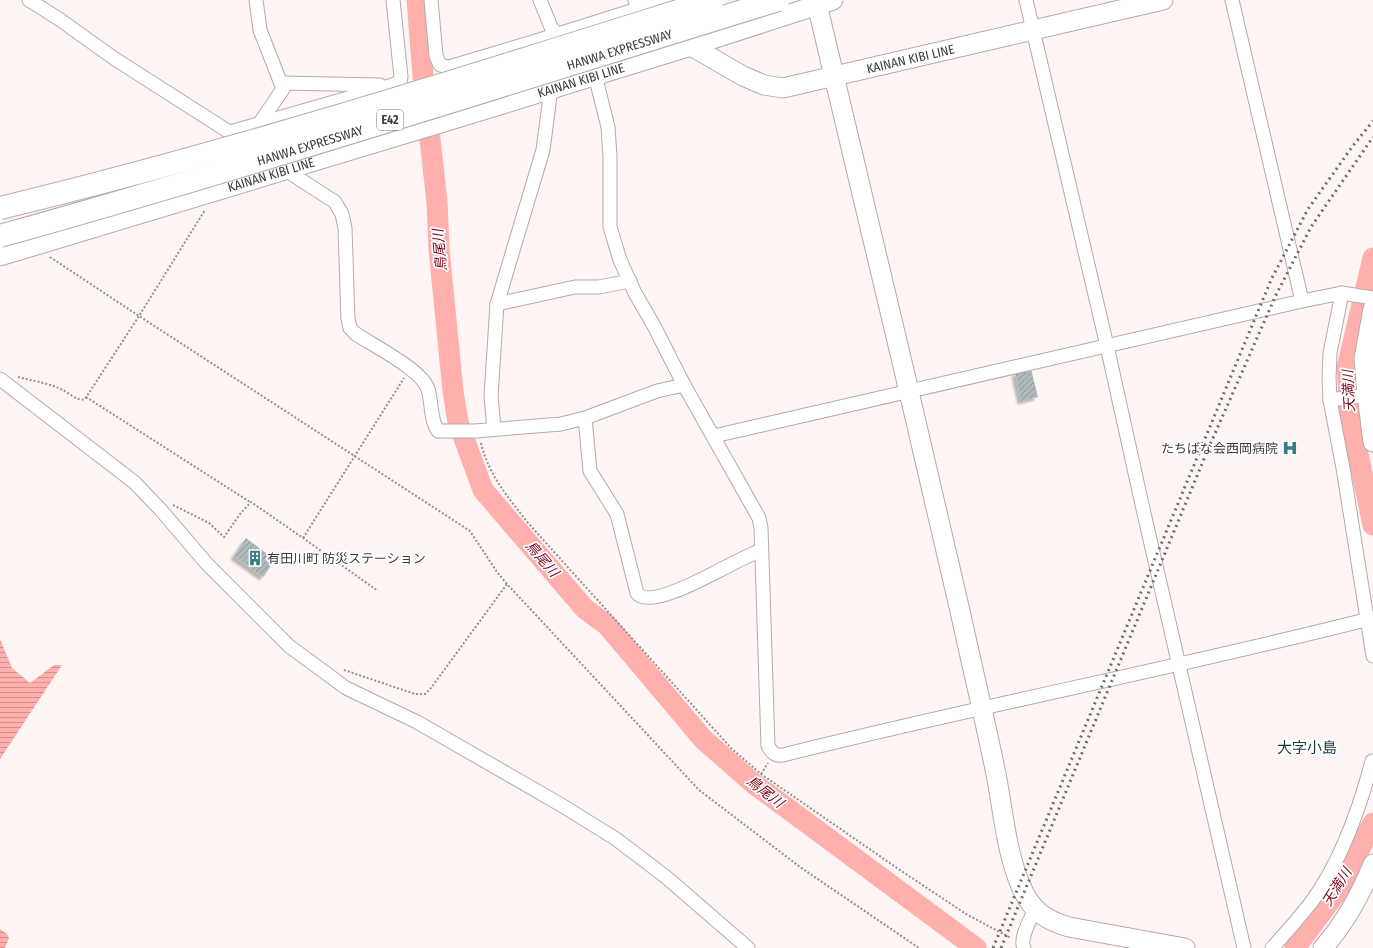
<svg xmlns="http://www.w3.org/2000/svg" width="1373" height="948" viewBox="0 0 1373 948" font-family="'Fira Sans Condensed','Noto Sans JP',sans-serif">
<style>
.water{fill:url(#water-rules)}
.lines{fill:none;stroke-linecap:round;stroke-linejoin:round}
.river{stroke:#ffafac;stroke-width:21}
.building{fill:url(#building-hatch);filter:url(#shadow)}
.street-casing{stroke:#b5aaaa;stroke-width:15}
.secondary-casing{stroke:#b5aaaa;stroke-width:21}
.path{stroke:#96908f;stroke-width:2;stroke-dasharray:2 2;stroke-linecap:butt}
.street{stroke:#fff;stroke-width:13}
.secondary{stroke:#fff;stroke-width:19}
.rail{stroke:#716c6b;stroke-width:3;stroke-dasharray:2 4;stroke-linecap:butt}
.highway-bridge-casing{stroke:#b5aaaa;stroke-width:24;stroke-linecap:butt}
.highway-bridge{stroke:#fff;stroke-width:22}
.labels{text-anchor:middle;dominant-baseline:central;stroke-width:3.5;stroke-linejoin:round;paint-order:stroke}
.shield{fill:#fff;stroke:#797675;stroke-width:1}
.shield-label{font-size:12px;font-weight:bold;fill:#3f3b3a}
.street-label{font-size:13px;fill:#3f3b3a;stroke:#fff}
.poi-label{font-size:13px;fill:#3f3b3a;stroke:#fff;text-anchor:end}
.water-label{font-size:14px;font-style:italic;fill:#7d031a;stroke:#fff}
.quarter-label{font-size:15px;fill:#193c3e;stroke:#fff}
</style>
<defs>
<pattern id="water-rules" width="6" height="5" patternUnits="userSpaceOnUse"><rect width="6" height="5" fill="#ffafac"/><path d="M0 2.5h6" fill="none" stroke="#d0908d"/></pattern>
<pattern id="building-hatch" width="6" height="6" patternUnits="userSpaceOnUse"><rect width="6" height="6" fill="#afbabb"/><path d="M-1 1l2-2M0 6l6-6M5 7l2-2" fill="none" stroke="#909899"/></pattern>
<filter id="shadow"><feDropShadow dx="-3.5" dy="3.5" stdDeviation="1" flood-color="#0004"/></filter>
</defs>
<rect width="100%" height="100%" fill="#fef5f4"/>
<g class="water">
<polygon points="0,639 12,668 30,683 54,665 62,665 0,759"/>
<polygon points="0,929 7,934 9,938 5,948 0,948"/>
</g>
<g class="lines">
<g class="river">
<polyline points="417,0 423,76 437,202 439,249 453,391 458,422 483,490 585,609 607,625 703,739 753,783 976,948"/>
<polyline points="1373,258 1347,368 1350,417 1373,525"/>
<polyline points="1295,948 1339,889 1373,823"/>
</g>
</g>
<g class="building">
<polygon points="1031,369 1038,397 1021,401 1015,373"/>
<polygon points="246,538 275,560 263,577 234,556"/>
</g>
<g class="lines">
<defs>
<g id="street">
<polyline points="29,0 59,19 115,59 248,144"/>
<polyline points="256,0 260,30 283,89 259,124"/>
<polyline points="431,0 436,56 440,65 449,67 536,41 666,0"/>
<polyline points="540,0 551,27 562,40"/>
<polyline points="1026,0 1107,346 1143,509 1244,948"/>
<polyline points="1232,0 1302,301"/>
<path d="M595,75L608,127L610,156V227L620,260L635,293L654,326L684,385L759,518L761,528L768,746C772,753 775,756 783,755C978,706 1177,668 1373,618"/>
<polyline points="282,83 380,85"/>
<polyline points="230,132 386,87 400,82 401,77 393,0"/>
<path d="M281,167L335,202L342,214L345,228L348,319L350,328L356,334C374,346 422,370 428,389C432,402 430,420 438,431H475L561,424L585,418L657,391L684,385"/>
<polyline points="1342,293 1330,353 1329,378 1330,400 1367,395"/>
<polyline points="497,304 575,287 599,287 630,281"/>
<polyline points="0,379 134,482 160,509 207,564 289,646 346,688 417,722 563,806 616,839 666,877 748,948"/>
<polyline points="1330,400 1343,468 1373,656"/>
<path d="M585,418L590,471L617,514L637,593C650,610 713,573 728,566C739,560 750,555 761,550"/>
<polyline points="494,429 491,396 497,304 543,150 551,89"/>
<polyline points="714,436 1302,301 1342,293 1373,298"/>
<path d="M1024,948C1019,938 1031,919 1035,909"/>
<path d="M1272,948C1285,934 1298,919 1310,904C1341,862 1359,811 1372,761"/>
</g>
<g id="secondary">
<path id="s1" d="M638,0L691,46L743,76L764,85L783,88L1163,0"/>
<path d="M816,0C865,204 913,407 960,611C972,666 985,720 996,774C1003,810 1006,850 1020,884C1030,909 1044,920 1069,927L1185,948"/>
<path id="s2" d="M0,256L444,122L691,46L833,0"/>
<polyline points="1373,309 1364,359 1367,395 1373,442"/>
<path d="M1323,948C1344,924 1361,894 1373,864"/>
</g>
</defs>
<use href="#street" class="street-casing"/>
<use href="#secondary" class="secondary-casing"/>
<g class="path">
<polyline points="50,257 139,316 470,531 497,572 507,584 699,790 800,867 919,948"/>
<path d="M18,377C33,381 49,383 63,390C69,393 78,402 85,399L139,316L205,210"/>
<polyline points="86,397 250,502"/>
<path d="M481,443C489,476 508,497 528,523L731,748L761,774L897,868L966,914L1011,938"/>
<polyline points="173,505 209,523 224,537 240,514 251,502 303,538 378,591"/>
<polyline points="303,538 404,378"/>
<polyline points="344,670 415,694 425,694 431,688 507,584"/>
<polyline points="761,774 768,763"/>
</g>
<use href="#street" class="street"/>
<use href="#secondary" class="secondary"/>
<g class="rail">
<polyline points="993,948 1271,280 1308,209 1352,147 1373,121"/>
<polyline points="1001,948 1209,447 1276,295 1311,227 1373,137"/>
</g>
<defs>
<g id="highway-bridge">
<path d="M0,208C241,150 477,74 713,0"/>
<path id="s3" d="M0,236C261,163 519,80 778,0"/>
</g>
</defs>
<use href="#highway-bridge" class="highway-bridge-casing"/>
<use href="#highway-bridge" class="highway-bridge"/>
</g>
<defs>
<symbol id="hospital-bare" viewBox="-9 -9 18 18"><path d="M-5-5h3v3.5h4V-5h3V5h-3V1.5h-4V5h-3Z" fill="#367e83" stroke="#fff" stroke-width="2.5" paint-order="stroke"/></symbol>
<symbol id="building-bare" viewBox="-9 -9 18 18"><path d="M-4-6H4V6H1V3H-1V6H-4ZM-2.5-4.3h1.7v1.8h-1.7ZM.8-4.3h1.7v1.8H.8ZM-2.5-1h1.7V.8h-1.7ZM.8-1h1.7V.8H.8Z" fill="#367e83" stroke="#fff" stroke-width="2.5" paint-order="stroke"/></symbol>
</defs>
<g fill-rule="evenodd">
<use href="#hospital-bare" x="1279" y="437" width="22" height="22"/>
<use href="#building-bare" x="244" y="547" width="22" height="22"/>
</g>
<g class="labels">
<rect class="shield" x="377" y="110" width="26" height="20" rx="3"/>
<g class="shield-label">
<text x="390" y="120">E42</text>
</g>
<g class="street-label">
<text stroke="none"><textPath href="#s3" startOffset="647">HANWA EXPRESSWAY</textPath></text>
<text stroke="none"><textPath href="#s1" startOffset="303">KAINAN KIBI LINE</textPath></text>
<text stroke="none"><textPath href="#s2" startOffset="607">KAINAN KIBI LINE</textPath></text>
<text stroke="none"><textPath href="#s3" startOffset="323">HANWA EXPRESSWAY</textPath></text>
<text stroke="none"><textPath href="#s2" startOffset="283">KAINAN KIBI LINE</textPath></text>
</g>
<g class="poi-label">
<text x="1278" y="448">たちばな会西岡病院</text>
<text x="267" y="558" text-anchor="start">有田川町 防災ステーション</text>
</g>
<g class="water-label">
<text transform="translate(440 250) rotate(-95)">鳥尾川</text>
<text transform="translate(1349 391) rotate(-93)">天満川</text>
<text transform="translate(542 559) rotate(49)">鳥尾川</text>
<text transform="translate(765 792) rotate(38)">鳥尾川</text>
<text transform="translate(1337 887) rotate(-58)">天満川</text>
</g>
<g class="quarter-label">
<text x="1307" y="748">大字小島</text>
</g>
</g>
</svg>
